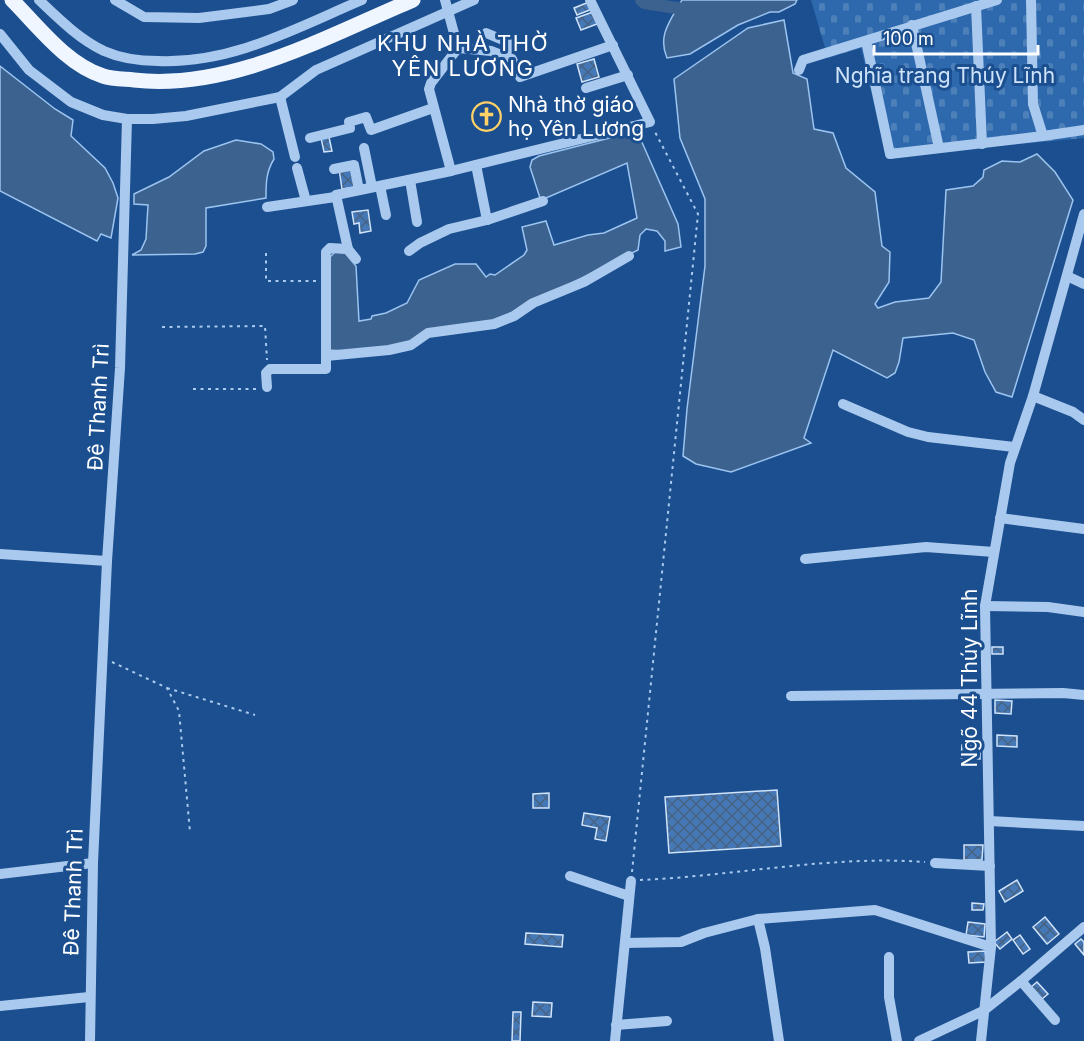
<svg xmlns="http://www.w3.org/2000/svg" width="1084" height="1041" viewBox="0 0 1084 1041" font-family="Inter,sans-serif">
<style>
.cemetery{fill:url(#cemetery-stones)}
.water{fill:#3c6290;stroke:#9cc4f0;stroke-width:1.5}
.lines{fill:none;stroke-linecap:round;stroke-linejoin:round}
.canal{stroke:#3c6290;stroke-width:12}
.building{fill:url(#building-cross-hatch);stroke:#cfe3fa;stroke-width:1.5}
.path{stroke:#a9c9ee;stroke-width:2;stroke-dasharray:3 4.5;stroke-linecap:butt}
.minor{stroke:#a9c9ee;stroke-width:10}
.major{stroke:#f0f6ff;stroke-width:15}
.labels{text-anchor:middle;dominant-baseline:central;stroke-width:6;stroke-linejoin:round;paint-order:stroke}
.park-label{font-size:21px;fill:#cfe3fa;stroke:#1b4f8f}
.poi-label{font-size:21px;fill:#fff;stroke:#1b4f8f;text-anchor:start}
.street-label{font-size:21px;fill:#fff;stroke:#1b4f8f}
.neighbourhood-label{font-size:22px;letter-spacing:1.5px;fill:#fff;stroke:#1b4f8f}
</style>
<defs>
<pattern id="cemetery-stones" width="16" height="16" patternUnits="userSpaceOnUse" patternTransform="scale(1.5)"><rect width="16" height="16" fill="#2e69ad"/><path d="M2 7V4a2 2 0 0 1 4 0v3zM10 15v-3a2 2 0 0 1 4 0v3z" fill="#4d80b9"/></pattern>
<pattern id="building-cross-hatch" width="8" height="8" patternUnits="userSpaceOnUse" patternTransform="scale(1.5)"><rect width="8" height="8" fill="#4478b7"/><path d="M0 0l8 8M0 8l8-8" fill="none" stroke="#486282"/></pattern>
</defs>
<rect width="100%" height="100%" fill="#1b4f8f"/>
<polygon class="cemetery" points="811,0 1084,0 1084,138 886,156 861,48 828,58"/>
<g class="water">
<path d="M682,0H797L795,4L779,12H770L738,25L690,54L667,58C657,35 671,20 682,0Z"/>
<polygon points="784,20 793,73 807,79 814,129 833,133 846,168 875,192 882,246 890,252 889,282 875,304 878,308 895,302 929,298 941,282 946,190 973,186 983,177 984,170 1002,161 1020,162 1037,154 1055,172 1073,200 1012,397 996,392 985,372 974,340 953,333 903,338 899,362 895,373 887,378 833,350 804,438 811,443 731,472 696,464 683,456 687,409 705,266 705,199 680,138 674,79 748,28"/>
<polygon points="0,66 55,109 73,120 71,136 105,168 113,183 118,198 111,238 101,234 97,241 0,191"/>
<polygon points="637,131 678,224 681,247 665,251 665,241 657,231 646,229 640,235 638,250 493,322 428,330 408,345 362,352 328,350 328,259 335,252 345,253 356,266 359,321 371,319 372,316 386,313 407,303 419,280 455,264 476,264 486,277 490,274 495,275 524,255 527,250 522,227 546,221 554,245 588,235 604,233 637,218 627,163 546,198 540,198 530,167 532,160 539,156"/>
<path d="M236,140L261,144L273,152L274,159C266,172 266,183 266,198L206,208V246L203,252L195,254L132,255L141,250L146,239L148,205L134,204V194L169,177L204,151Z"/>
</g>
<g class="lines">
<polyline class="canal" points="641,0 644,3 683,9"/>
</g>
<g class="building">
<polygon points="589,2 592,9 577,15 574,8"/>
<polygon points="593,12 597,24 581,30 576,18"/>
<polygon points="594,59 599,77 582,82 577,64"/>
<polygon points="329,137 332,151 324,152 321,138"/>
<polygon points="354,167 357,187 342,189 339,169"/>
<polygon points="368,210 371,231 360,233 359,223 354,224 352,212"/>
<rect x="992" y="647" width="11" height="7"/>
<polygon points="995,700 1012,701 1011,714 995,713"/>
<polygon points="997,735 1017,736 1017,747 997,746"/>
<polygon points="962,745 980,746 980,759 961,758"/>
<polygon points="777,790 781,846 669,853 665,797"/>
<polygon points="549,793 549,808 533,808 533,794"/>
<polygon points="584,813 610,817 606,841 595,839 597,828 582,825"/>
<polygon points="964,845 983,845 982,860 964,860"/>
<polygon points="1017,880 1023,891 1005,902 999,891"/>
<polygon points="972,903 984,904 983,910 972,910"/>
<polygon points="1045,917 1059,934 1047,944 1033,927"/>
<polygon points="968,922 985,924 984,937 966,935"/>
<polygon points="1007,932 1012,939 1000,949 994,942"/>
<polygon points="526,933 563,935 562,947 525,944"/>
<polygon points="1020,935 1030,949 1023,954 1013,940"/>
<polygon points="1081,939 1084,942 1084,955 1075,944"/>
<polygon points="985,951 986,962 969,963 968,952"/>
<polygon points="1037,982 1048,994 1042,999 1031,987"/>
<polygon points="533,1002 552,1003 551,1017 532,1016"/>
<polygon points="513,1012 521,1012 520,1041 512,1041"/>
</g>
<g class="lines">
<g class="path">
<polyline points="266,253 266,281 317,281"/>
<polyline points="162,327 265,326 267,360"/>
<polyline points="193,389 257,389"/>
<polyline points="112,662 167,688 179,711 190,832"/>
<polyline points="167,688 255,715"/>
<polyline points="632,872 698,214 654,130"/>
<path d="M640,880C735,876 830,855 925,862"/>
</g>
<g class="minor">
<path d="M39,0C59,19 79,39 104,51C122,59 139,61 158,61C232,64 296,28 362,0"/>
<polyline points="115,0 144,17 199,18 269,9 293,0"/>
<polyline points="445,0 458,48 431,83 429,89 451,171"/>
<polyline points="1031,0 1033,104 1043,136"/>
<polyline points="976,6 982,144"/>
<polyline points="912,25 939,148"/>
<polyline points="486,33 510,43 505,56"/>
<polyline points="0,34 29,70 71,102 103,115 127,119 153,119 186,116 280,97 316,70 474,0"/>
<polyline points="866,41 890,154 1043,136 1084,130"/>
<polyline points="458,48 491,51 512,59 520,77 613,45"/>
<polyline points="799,70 803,60 997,0"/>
<polyline points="586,88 628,75"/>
<polyline points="280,97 295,157"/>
<polyline points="310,138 350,128 349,122 366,117 371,130 433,108"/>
<polyline points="364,148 372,187"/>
<polyline points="476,165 487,220"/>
<polyline points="297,168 306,201"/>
<polyline points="334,169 354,165 359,190"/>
<polyline points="410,180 417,222"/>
<polyline points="380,186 386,215"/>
<polyline points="267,207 335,197"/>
<polyline points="409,251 420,243 449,229 487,220 543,201"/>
<polyline points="356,259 348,249 336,195 451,171 650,122 590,0"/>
<polyline points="1067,276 1084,284"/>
<polyline points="326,356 389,350 411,345 428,333 494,324 514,316 533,303 584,282 629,256"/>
<polyline points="267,387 266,373 270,369 326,369 326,252 330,248 348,249"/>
<polyline points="1033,396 1073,412 1084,420"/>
<polyline points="843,404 908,432 928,437 1014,447"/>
<polyline points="1000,518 1084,529"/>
<polyline points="0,554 107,561"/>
<polyline points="805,559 926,547 994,552"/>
<polyline points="985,606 1048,607 1084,612"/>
<polyline points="791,696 1063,693 1084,695"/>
<polyline points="989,821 1084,826"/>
<polyline points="935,863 990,866"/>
<polyline points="0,874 93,863"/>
<polyline points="570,876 629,896"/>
<polyline points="758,919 765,948 779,1041"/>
<polyline points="625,943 681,942 704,933 758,919 875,910 991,947"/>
<polyline points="889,957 889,997 897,1041"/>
<polyline points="1021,981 1055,1020"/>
<polyline points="0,1006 89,997"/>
<polyline points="616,1025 667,1021"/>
<polyline points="90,1041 93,863 107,561 120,368 127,119"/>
<polyline points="615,1041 631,881"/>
<polyline points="919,1041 983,1011 1021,981 1084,927"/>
<polyline points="981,1041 991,947 985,606 1010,463 1033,396 1084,214"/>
</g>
<path class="major" d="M12,0C38,26 66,64 103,76C112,79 124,79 134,80C230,91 327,36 413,0"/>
</g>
<defs>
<symbol id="church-ring" viewBox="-11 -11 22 22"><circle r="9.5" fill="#1b4f8f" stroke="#ffd166" stroke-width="1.5"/><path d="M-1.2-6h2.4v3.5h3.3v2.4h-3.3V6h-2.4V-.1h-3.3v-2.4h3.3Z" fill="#ffd166"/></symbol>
</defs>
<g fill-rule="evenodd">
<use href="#church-ring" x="470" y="100" width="33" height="33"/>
</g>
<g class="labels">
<g class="park-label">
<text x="945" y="75">Nghĩa trang Thúy Lĩnh</text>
</g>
<g class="poi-label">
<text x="508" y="104">Nhà thờ giáo<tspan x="508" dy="24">họ Yên Lương</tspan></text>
</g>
<g class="street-label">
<text transform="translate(98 407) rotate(-87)">Đê Thanh Trì</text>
<text transform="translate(969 678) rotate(-90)">Ngõ 44 Thúy Lĩnh</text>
<text transform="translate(73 892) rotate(-88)">Đê Thanh Trì</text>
</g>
<g class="neighbourhood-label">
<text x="463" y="43">KHU NHÀ THỜ<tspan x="463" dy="25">YÊN LƯƠNG</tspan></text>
</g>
</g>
<path d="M874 45v9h164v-9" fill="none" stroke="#ffffff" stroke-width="3"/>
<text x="883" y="45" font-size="18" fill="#ffffff" stroke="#1b4f8f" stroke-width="4.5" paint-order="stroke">100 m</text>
</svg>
